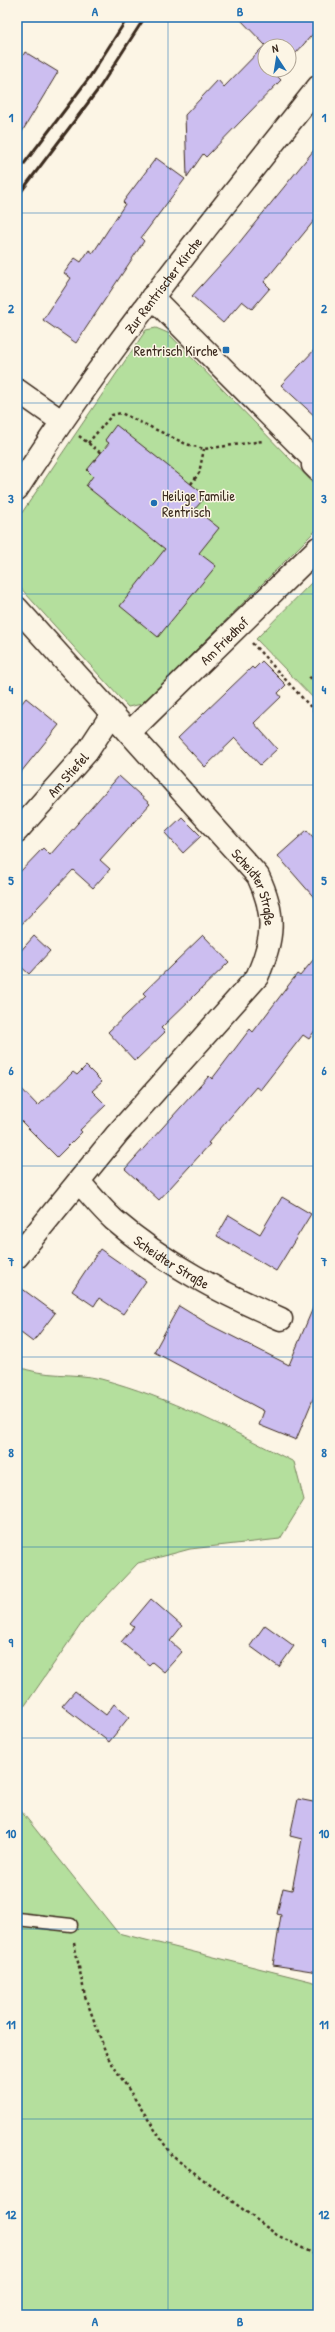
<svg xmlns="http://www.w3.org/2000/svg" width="335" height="2332" viewBox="0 0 335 2332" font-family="'Patrick Hand',sans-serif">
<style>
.green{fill:#b4df9d;stroke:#78845e}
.building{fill:#ccbef0;stroke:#3b2a1e}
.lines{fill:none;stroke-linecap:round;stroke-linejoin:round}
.lane-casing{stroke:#3b2a1e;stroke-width:15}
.street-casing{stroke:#3b2a1e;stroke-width:25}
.path{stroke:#3b2a1e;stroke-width:2.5;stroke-dasharray:3 3;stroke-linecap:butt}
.lane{stroke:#fcf5e5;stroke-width:12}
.street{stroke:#fcf5e5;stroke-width:22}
.rail{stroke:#3b2a1e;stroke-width:3}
.grid{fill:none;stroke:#1f6fb2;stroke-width:1;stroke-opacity:0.55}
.poi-dot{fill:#1f6fb2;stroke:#fcf5e5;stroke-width:1.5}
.labels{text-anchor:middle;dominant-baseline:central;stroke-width:3;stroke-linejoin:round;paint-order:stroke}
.street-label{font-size:14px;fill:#3b2a1e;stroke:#fcf5e5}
.poi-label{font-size:14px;fill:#3b2a1e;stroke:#fcf5e5;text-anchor:end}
.neatline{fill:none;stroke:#1f6fb2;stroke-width:1.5}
.grid-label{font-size:13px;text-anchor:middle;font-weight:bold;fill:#1f6fb2}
</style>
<rect width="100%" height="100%" fill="#fcf5e5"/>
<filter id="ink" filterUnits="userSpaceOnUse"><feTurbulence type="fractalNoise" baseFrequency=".025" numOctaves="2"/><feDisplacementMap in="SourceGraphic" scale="8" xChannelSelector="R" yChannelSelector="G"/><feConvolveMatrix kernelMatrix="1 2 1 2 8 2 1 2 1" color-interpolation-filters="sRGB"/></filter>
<g filter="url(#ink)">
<g class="green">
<polygon points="156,328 168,333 318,488 318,528 142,704 128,707 17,584 17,520 146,330"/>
<polygon points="318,576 318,703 256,639"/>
<path d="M17,1366C44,1378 73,1372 101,1379C169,1397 231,1430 294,1462L304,1500L280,1539L190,1549L138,1563L84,1620L17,1717Z"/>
<polygon points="17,1806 118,1933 318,1983 318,2315 17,2315"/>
</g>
<g class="building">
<polygon points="238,17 318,17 318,28 289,61 289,46 265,46 265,70 281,70 276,75 281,80 206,157 203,154 187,177 185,115 218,80 224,87 265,45"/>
<polygon points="25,52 58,72 17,140 17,66"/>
<polygon points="318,145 318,216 264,282 270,288 252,309 242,301 223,323 192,296 230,254"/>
<polygon points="156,158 185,179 141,238 144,241 76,343 43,320 71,278 64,273 75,258 81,262 89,250 93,253 125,204 123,202"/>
<polygon points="318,346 318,419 281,385"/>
<polygon points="116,425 206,496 195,509 219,528 199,553 216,566 158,637 120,606 165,549 86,486 93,476 87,470 109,443 105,440"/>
<polygon points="262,661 286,685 278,693 281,697 254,723 277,749 260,765 235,738 205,767 178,738 252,667 254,669"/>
<polygon points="26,698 59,725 17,777 17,709"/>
<polygon points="119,776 150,804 100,860 110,869 93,888 73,870 17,929 17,875 43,848 50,855"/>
<polygon points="182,817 201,836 183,853 165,833"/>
<polygon points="307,830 318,843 318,902 278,856"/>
<polygon points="203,935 229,962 161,1028 165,1032 135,1061 108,1032 146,996 143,993"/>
<polygon points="34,936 50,951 29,974 17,963 17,955"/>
<polygon points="318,954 318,1026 309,1039 303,1035 260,1090 256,1087 208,1143 210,1144 159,1200 125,1169 209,1076 212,1079 250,1029 253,1032 297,974 300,976"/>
<polygon points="86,1066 102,1082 92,1091 106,1105 80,1130 82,1132 57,1157 17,1117 17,1084 38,1106 73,1072 77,1075"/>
<polygon points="282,1197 311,1214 276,1271 217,1236 229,1215 260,1234"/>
<polygon points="100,1249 146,1281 123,1314 99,1298 94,1306 72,1291"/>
<polygon points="17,1285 55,1313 33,1342 17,1330"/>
<polygon points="318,1296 318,1387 296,1440 259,1425 264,1411 154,1352 179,1306 210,1325 289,1365"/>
<polygon points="151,1599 182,1626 170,1641 182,1652 164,1672 152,1662 149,1665 121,1642 134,1627 130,1624"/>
<polygon points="265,1625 294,1646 279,1667 250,1646"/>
<polygon points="75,1691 106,1715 114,1704 129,1717 109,1742 62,1706"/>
<polygon points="298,1799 318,1803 318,1972 273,1965 281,1915 277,1914 283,1888 292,1890 302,1839 290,1836"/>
</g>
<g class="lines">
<defs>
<polyline id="lane" points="17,1919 71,1925"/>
<g id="street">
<polyline points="152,297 314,460 313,465 318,470"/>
<polyline points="17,390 61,421"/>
<path id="s1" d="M17,489C108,348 214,218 318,87"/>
<path id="s2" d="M17,608L258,876C276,914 274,939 257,977L117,1134L17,1257"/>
<path id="s3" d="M130,732L318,548"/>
<path id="s4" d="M17,831L87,752L112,714"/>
<path id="s5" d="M79,1182C90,1194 101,1208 114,1220C164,1263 221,1293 281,1319"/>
</g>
</defs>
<use href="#lane" class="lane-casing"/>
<use href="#street" class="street-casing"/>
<g class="path">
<polyline points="79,436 101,453"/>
<polyline points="88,443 112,415 121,413 186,444 204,449 263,441"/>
<polyline points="191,484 199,473 204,449"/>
<polyline points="252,643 318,715"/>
<polyline points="309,679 318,670"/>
<polyline points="74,1943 85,1996 107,2056 172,2156 277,2235 318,2256"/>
</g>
<use href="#lane" class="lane"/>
<use href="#street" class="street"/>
<g class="rail">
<polyline points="17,173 89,78 128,17"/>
<polyline points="17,197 100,87 145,17"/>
</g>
</g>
</g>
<path class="grid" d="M168,17V2315M17,213H318M17,403H318M17,594H318M17,785H318M17,975H318M17,1166H318M17,1357H318M17,1547H318M17,1738H318M17,1929H318M17,2119H318"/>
<g class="poi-dot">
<rect x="222" y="346" width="8" height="8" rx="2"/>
<circle cx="154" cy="503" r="4"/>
</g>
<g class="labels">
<g class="street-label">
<text stroke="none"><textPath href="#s1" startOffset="251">Zur Rentrischer Kirche</textPath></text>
<text stroke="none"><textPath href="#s3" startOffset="131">Am Friedhof</textPath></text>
<text stroke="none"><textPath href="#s4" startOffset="76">Am Stiefel</textPath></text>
<text stroke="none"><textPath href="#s2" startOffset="369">Scheidter Straße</textPath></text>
<text stroke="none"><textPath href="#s5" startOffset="123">Scheidter Straße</textPath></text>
</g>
<g class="poi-label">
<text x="218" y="350">Rentrisch Kirche</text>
<text x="162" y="495" text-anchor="start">Heilige Familie<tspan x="162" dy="16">Rentrisch</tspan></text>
</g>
</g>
<rect width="335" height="2332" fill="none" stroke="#fcf5e5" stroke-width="44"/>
<g transform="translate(277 58) rotate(348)"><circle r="19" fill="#fcf5e5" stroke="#afa495"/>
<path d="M0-3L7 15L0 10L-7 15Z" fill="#1f6fb2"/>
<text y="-6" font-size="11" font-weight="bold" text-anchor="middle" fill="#3b2a1e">N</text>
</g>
<rect x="22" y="22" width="291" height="2288" class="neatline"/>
<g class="grid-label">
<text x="95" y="16">A</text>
<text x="240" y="16">B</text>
<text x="11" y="122">1</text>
<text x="324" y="122">1</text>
<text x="11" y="313">2</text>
<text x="324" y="313">2</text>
<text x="11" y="503">3</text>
<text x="324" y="503">3</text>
<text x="11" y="694">4</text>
<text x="324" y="694">4</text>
<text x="11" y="885">5</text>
<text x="324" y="885">5</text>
<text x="11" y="1075">6</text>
<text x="324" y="1075">6</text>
<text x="11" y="1266">7</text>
<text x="324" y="1266">7</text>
<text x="11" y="1457">8</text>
<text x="324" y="1457">8</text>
<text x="11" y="1647">9</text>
<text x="324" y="1647">9</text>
<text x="11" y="1838">10</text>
<text x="324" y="1838">10</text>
<text x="11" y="2029">11</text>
<text x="324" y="2029">11</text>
<text x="11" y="2219">12</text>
<text x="324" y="2219">12</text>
<text x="95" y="2326">A</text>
<text x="240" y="2326">B</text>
</g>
</svg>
